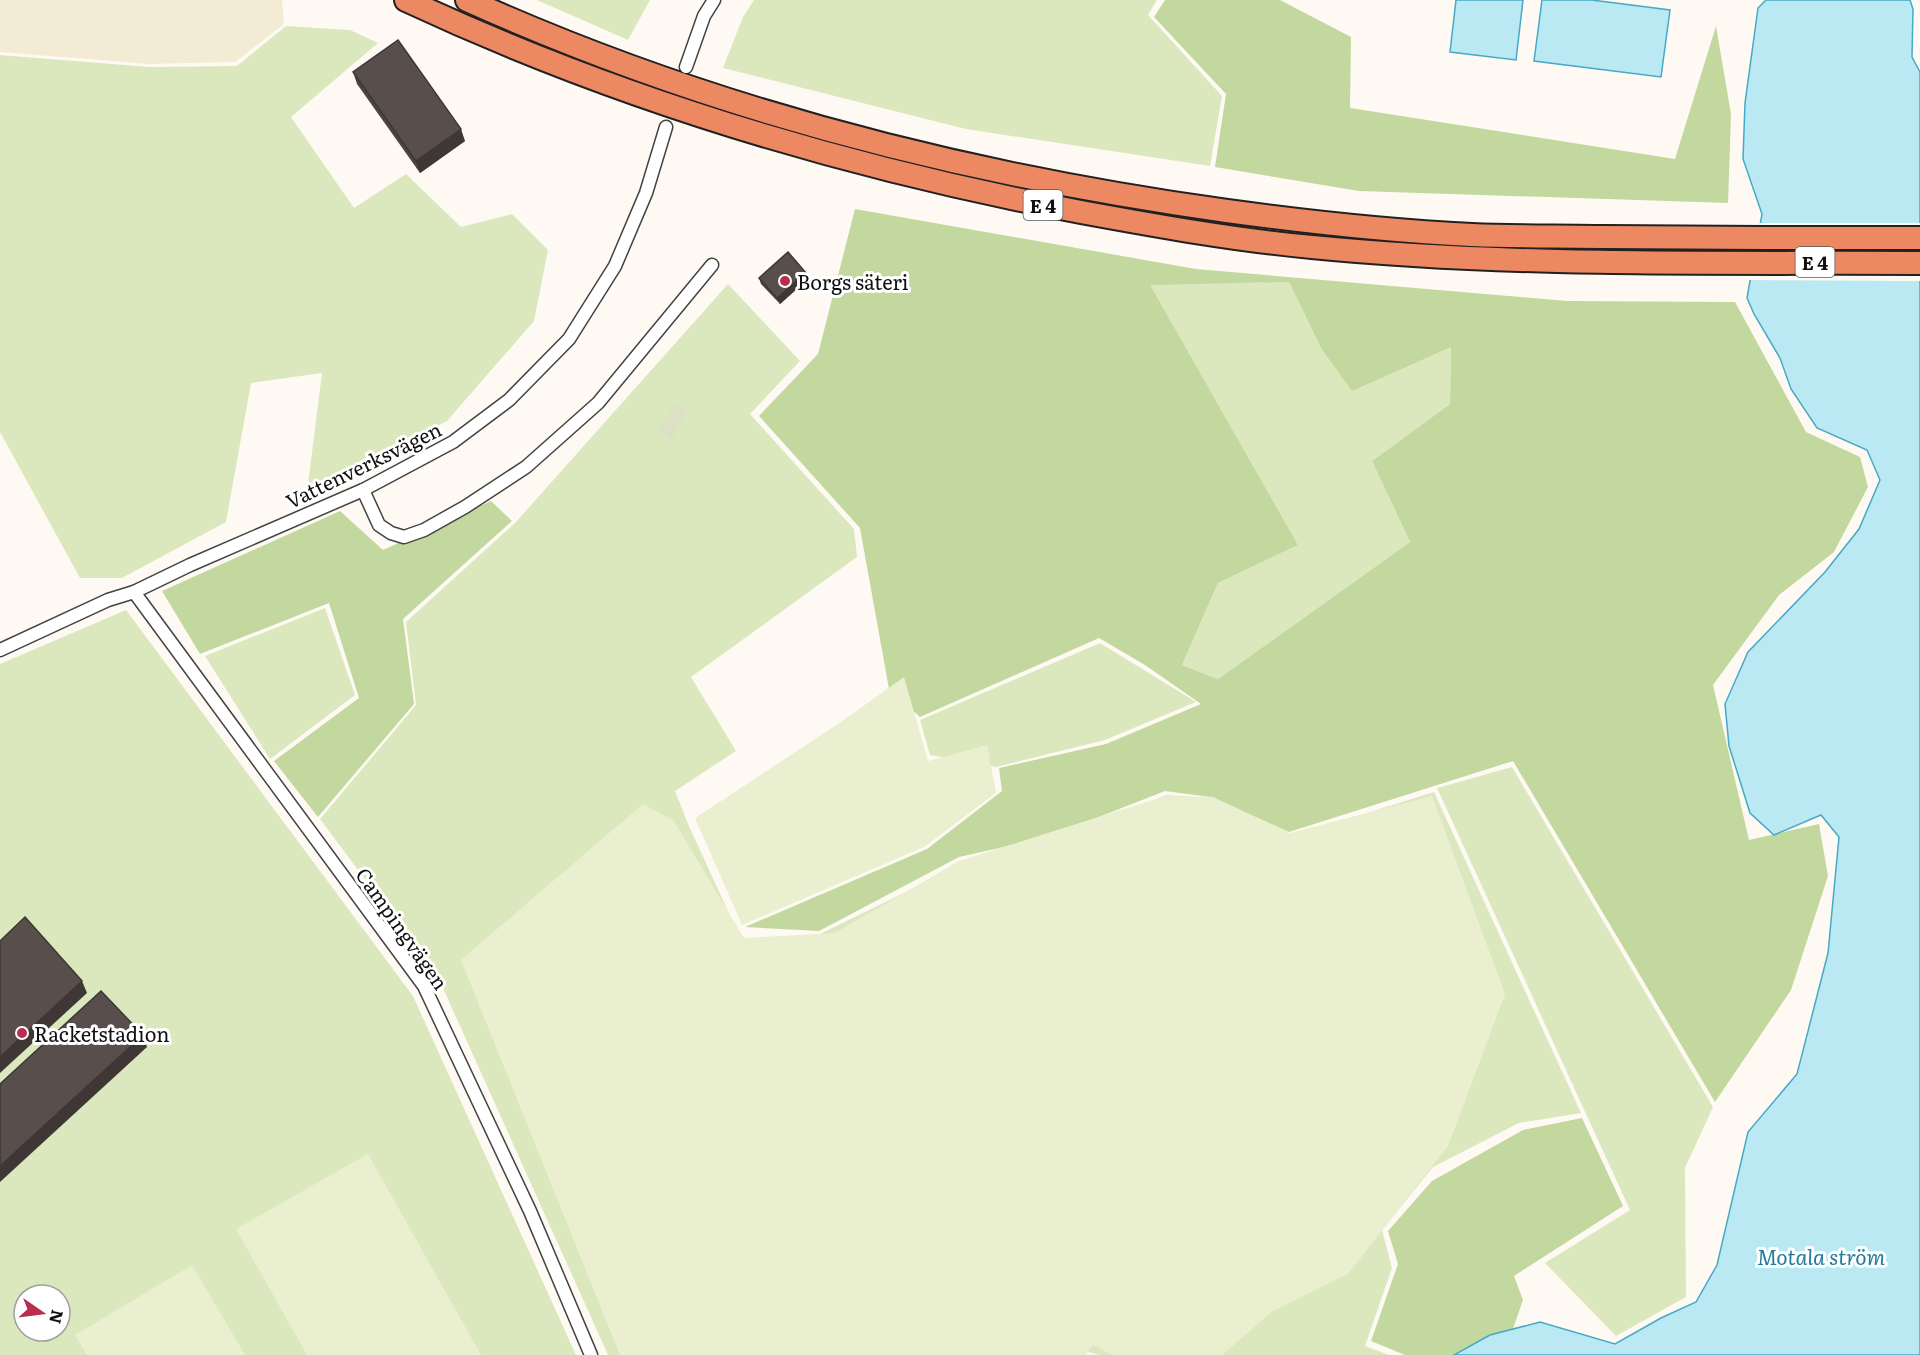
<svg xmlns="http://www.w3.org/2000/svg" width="1920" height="1355" viewBox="0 0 1920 1355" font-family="Literata,serif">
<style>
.farmland{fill:#f4ebd4}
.green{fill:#dbe8be;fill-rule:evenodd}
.forest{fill:#c2d89e;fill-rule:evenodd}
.cemetery{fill:#dce0c4}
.pitch{fill:#eaefcf}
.water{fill:#bae8f3;stroke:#45aac6;stroke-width:1.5}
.pier{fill:#fefaf3}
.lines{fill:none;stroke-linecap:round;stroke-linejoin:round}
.street-casing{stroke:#434343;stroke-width:15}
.highway-casing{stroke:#212121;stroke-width:26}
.street{stroke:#fff;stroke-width:12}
.highway{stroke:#ec8963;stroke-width:22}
.wall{fill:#4c4441}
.shaded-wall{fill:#3e3735}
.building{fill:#584f4c;stroke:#3e3735;stroke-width:1.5}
.poi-dot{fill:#b92e4e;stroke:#fff;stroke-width:2}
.labels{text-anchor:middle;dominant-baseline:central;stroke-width:6;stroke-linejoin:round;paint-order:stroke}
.shield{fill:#fff;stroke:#585858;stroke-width:1.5}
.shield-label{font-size:18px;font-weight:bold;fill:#101010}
.poi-label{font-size:20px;fill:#101010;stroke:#fff;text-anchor:start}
.street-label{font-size:20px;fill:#101010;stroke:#fff}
.water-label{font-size:21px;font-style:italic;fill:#1f7c9c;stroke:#fff}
</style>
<rect width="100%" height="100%" fill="#fefaf3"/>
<polygon class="farmland" points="0,0 282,0 284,24 235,62 148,64 0,52"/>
<g class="green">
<polygon points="537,0 650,0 628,40"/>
<polygon points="754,0 1157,0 1148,15 1222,96 1210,166 966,129 723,68 743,17"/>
<polygon points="286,26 350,30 378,43 291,117 354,208 406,174 461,227 512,214 548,250 534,321 447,421 307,492 322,373 251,383 226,522 122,578 80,578 0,432 0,55 150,67 237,66"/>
<polygon points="1289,282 1321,348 1421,360 1451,347 1450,404 1372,461 1410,542 1218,679 1182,665 1218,583 1298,545 1149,284"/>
<polygon points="728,284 800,361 750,414 854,529 857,557 691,677 736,751 675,791 688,824 744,946 816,936 963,864 1047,844 1166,795 1207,798 1291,837 1434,792 1581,1113 1519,1123 1433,1167 1382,1230 1392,1268 1365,1346 1389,1355 1099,1355 1081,1350 1078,1355 608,1355 438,977 320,819 416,705 406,622 515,523"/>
<polygon points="325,608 355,695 270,759 205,656"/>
<path d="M126,610L413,996L576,1355H0V664ZM24,1295H60V1331H24Z"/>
<polygon points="1100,643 1196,702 1105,740 996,767 930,755 920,720"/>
<polygon points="1512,767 1713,1107 1685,1168 1686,1297 1616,1336 1545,1263 1630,1210 1437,788"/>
</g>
<g class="forest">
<polygon points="1165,0 1280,0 1351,37 1350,108 1675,159 1716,26 1731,114 1728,203 1359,191 1215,167 1226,94 1154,17"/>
<path d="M855,209L1196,269L1567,301L1735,302L1806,432L1860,457L1868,487L1834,552L1779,595L1713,685L1749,840L1819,824L1828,876L1791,990L1715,1102L1513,761L1289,832L1210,797L1165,791L1048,837L959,857L819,931L745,927L927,849L1002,791L999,768L1106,744L1201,704L1145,665L1099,638L920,717L889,689L860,528L759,416L818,354ZM1289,282L1321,348L1352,391L1451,347L1450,404L1372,461L1410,542L1218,679L1182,665L1218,583L1298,545L1150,285Z"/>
<polygon points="491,501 512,521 403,619 414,704 318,817 274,761 359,698 329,603 200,654 162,591 340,511 383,550"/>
<polygon points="1582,1118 1623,1206 1514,1276 1523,1300 1504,1355 1405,1355 1371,1341 1398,1264 1388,1231 1432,1181 1523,1130"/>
</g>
<polygon class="cemetery" points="674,404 688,412 671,440 658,431"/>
<g class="pitch">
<polygon points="904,677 928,761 987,745 996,793 924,847 742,925 695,818 841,722"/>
<polygon points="1165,796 1213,797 1290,833 1432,796 1505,994 1448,1146 1348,1274 1273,1311 1222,1355 1112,1355 1093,1345 1086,1355 620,1355 461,960 643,804 674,821 744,938 835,933 959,861"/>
<polygon points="368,1154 481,1355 307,1355 236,1229"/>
<polygon points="192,1265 245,1355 87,1355 75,1335"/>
</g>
<g class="water">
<polygon points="1456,0 1523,0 1516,60 1450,52"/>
<polygon points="1542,0 1592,0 1670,10 1661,77 1534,61"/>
<polygon points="1766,0 1910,0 1913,9 1912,57 1920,72 1920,1355 1454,1355 1490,1335 1540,1322 1615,1344 1661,1318 1696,1302 1717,1265 1748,1132 1797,1074 1828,953 1839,837 1821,815 1774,835 1750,813 1729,746 1725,704 1748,652 1825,572 1859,529 1880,480 1867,450 1817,428 1791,389 1780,358 1754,314 1747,298 1762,214 1743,159 1745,103 1758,8"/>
</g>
<polygon class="pier" points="1757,223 1920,223 1920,281 1747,280"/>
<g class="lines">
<defs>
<g id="street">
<polyline points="686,67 704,16 714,0"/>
<polyline points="363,490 379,525 391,533 404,537 424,530 465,507 526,467 598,403 712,265"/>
<polyline points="134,592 424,986 530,1211 591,1355"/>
<polyline points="0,650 108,600 134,592 190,565 363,490 453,442 509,400 569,339 615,266 646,193 666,127"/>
</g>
<g id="highway">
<path d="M406,0C620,100 849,168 1081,212C1157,226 1235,240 1312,247C1514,267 1718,262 1920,263"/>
<path d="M467,0C706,108 968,175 1227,211C1308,222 1390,231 1472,235C1517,237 1562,236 1606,237C1711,238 1815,238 1920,238"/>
</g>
</defs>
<use href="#street" class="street-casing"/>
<use href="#highway" class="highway-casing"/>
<use href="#street" class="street"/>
<use href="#highway" class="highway"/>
</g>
<g class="wall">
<polygon points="353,72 465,141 420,173 357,84"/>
<polygon points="759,278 808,279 780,304 761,284"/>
</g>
<g class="shaded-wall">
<polygon points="461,129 465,141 420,173 416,161"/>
<polygon points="806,273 808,279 780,304 777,298"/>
<polygon points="82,981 87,993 0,1073 0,1057"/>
<polygon points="143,1035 147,1047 0,1182 0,1166"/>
</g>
<g class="building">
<polygon points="398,40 461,129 416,161 353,72"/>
<polygon points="788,252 806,273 777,298 759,278"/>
<polygon points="25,917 82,981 0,1057 0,941"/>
<polygon points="101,991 143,1035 0,1166 0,1084"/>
</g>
<g class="poi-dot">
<circle cx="785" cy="281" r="6"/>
<circle cx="22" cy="1033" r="6"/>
</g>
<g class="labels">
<g class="shield">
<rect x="1023.5" y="190" width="39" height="30" rx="4.5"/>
<rect x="1795.5" y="247" width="39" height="30" rx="4.5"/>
</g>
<g class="shield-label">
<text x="1043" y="205">E 4</text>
<text x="1815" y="262">E 4</text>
</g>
<g class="poi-label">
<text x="797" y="281">Borgs säteri</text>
<text x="34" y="1033">Racketstadion</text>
</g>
<g class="street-label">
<text transform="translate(363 464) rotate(-26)">Vattenverksvägen</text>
<text transform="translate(403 928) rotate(55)">Campingvägen</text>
</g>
<g class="water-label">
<text x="1821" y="1255">Motala ström</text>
</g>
</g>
<g transform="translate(42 1313) rotate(104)"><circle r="28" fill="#ffffff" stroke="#9f9f9f" stroke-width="1.5"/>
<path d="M0-4.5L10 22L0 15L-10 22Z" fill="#b92e4e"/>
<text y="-9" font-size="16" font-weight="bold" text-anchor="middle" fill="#101010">N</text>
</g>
</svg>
